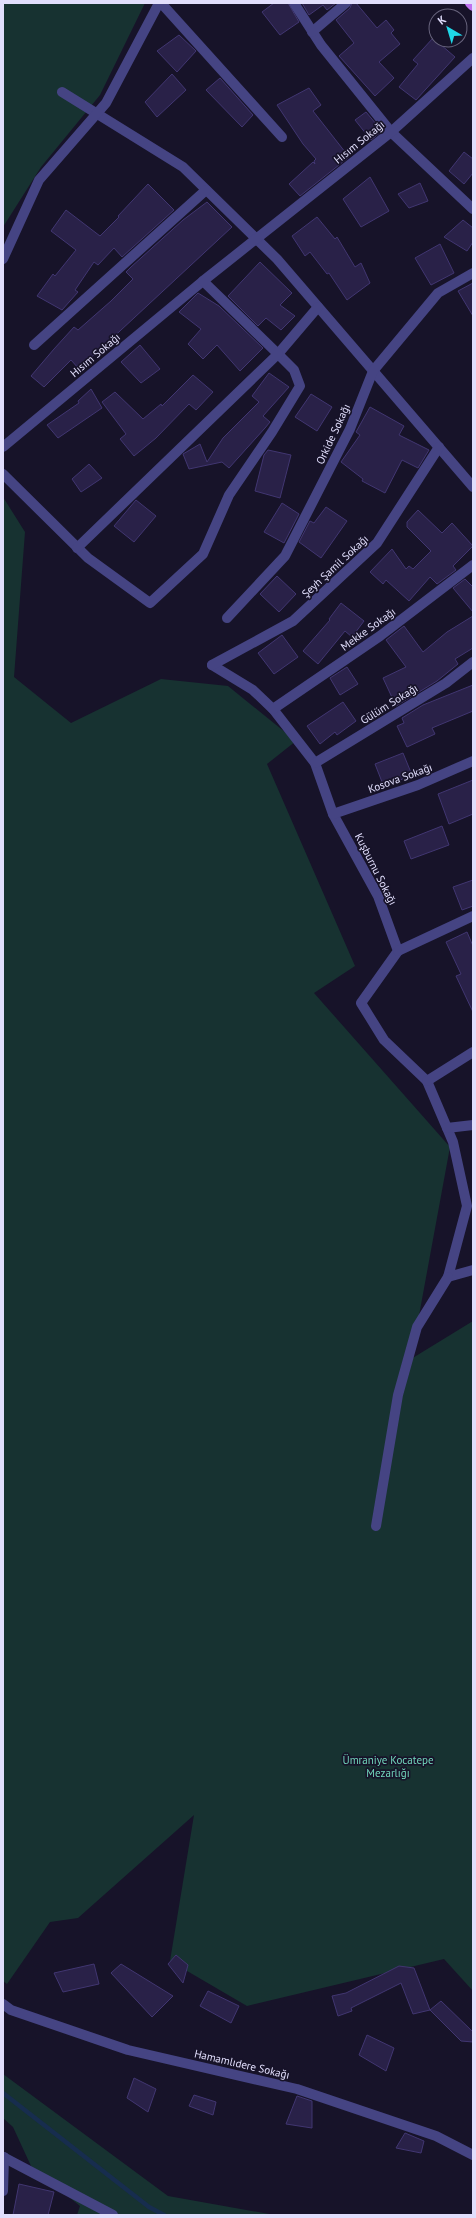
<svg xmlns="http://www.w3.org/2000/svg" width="476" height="2218" viewBox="0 0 476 2218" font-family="'PT Sans',sans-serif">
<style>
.green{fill:#173231}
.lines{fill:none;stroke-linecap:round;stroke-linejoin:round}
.stream{stroke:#172d4e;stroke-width:4.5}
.building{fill:#292148;stroke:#413671}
.minor{stroke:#454483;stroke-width:10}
.major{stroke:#bf71f0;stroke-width:10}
.labels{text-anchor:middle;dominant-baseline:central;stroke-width:3.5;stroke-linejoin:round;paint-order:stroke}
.street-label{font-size:11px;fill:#e1defc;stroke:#171329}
.park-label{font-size:11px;fill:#71d5bb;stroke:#171329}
</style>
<rect width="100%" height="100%" fill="#171329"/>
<g class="green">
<polygon points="3,3 145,3 100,95 41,167 3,227"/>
<polygon points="3,497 25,532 14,677 71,723 161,679 228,686 296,741 267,764 355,966 314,993 450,1147 411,1359 473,1321 473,1991 444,1959 247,2006 170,1961 194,1815 78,1918 50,1922 7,1984 3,1981"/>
<polygon points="3,2074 168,2196 275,2215 77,2215 80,2206 31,2166 13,2127 3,2118"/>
</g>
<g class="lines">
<polyline class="stream" points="3,2093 149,2207 164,2215"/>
</g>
<g class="building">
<polygon points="274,3 288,3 299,22 280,35 262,12"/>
<polygon points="302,3 336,3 327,10 323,5 309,15"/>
<polygon points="352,3 356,3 377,28 386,20 394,30 391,33 400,44 379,62 394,78 375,96 339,56 354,43 336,20 350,8"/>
<polygon points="179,35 196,51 177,72 157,51"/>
<polygon points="433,38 455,57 416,100 399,87 418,64 413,60"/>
<polygon points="172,74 186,90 157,117 145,102"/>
<polygon points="220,78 253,115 242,127 206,90"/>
<polygon points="309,88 321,105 313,111 349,157 300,196 289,184 313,162 315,164 314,161 316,159 303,144 277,105"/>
<polygon points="366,112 382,131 371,140 355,120"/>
<polygon points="464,152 473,159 473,173 464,184 449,171"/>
<polygon points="370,177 389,211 361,227 343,199"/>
<polygon points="420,183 428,201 409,208 398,194"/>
<polygon points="148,184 174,210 122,257 114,248 98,265 94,262 75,290 78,292 62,310 37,296 53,274 55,276 76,250 51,231 66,210 100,236 119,217 118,216"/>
<polygon points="207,202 232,227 79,369 71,360 44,387 31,376 54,349 74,327 78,330 111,301 133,279 126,272 131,267 183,220"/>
<polygon points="317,217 335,239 337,237 355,267 361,263 370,283 347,300 329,273 327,274 310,252 305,256 292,236"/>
<polygon points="463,220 473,228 473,242 467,251 444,237"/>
<polygon points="440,244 454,273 431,285 415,258"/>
<polygon points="260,262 292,293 280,305 295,316 281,330 266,318 258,326 228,296"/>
<polygon points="473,283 473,316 458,291"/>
<polygon points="198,293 219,306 263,348 240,371 217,345 203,359 188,344 201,329 179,312"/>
<polygon points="140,345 160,369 141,383 121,362"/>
<polygon points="269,373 289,387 263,416 270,422 265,428 229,468 222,462 189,469 183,454 200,444 207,462 223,438 259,402 252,396"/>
<polygon points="193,375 213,392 196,410 189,404 156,438 134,456 120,439 126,434 102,402 115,392 143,419 161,404 162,406"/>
<polygon points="91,389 102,408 58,438 47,425 79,403 78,401"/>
<polygon points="311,394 332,407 317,431 295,417"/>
<polygon points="370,407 404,426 399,435 429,450 418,468 402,460 385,493 362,481 363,479 341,462 360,435 356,432"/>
<polygon points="268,450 291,455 280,498 255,491 264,455"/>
<polygon points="89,464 102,478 81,492 72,479"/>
<polygon points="136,500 156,516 134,542 114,526"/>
<polygon points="282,503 299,514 284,543 264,532"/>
<polygon points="326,507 347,521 321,558 299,542 310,521 314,523"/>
<polygon points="418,510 442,533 452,523 473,546 453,566 456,570 437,584 430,577 409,601 386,580 383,584 370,572 392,549 406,569 409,566 413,569 431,551 407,527 407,522"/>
<polygon points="277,576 296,594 279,612 260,594"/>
<polygon points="465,579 473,587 473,612 453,588"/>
<polygon points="341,603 364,621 352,637 345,631 318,664 303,651 330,620 329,619"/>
<polygon points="473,616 473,648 455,659 458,664 437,681 396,706 383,678 406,667 386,640 404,626 423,652 447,632"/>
<polygon points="282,635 298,657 274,674 258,653"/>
<polygon points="347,667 358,684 340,695 330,678"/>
<polygon points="473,685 473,711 432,728 435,734 407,747 397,726 404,723 402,718 423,705"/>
<polygon points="343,702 356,721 337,735 335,732 320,744 307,726"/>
<polygon points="403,753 412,775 384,787 375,764"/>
<polygon points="473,780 473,814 449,824 438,794"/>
<polygon points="442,826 449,845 411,859 404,841"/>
<polygon points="473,880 473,906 462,910 453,887"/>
<polygon points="467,932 473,946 473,1012 456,976 461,974 446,942"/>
<polygon points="176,1955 188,1965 183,1983 168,1964"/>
<polygon points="94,1964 99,1984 63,1992 54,1973"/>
<polygon points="121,1964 173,1996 152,2017 111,1973"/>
<polygon points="399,1966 414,1968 430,2010 413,2014 401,1983 351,2008 352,2011 338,2016 332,1996 346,1993"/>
<polygon points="208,1991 239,2006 231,2023 200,2006"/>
<polygon points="441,2001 473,2032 473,2042 461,2041 430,2010"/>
<polygon points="367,2035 394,2048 386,2071 359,2055"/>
<polygon points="134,2078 156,2089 148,2112 127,2098"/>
<polygon points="194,2095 216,2102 213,2115 189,2106"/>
<polygon points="297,2096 312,2101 312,2128 286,2124"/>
<polygon points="405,2133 424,2141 421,2153 396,2148"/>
<polygon points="19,2184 54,2192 48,2215 13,2215"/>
</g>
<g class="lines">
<g class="minor">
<polyline points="161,3 282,137"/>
<polyline points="294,3 321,45 391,132 473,209"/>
<polyline points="312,32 346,3"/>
<polyline points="62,92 183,167 277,259 473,487"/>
<polyline points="3,259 39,180 106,103 159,3"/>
<polyline points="34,345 206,190"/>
<polyline points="3,447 203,281"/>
<polyline points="3,474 88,558 150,603 203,554 229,495 272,432 300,386 294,370 278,354 318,307"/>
<polyline points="77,548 278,354 203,281 391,132 473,58"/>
<polyline points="227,618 285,556 350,429 373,371 438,293 473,273"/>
<polyline points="212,665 253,690 273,709 315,763 333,814 378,896 398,951 361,1003 384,1040 427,1081 453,1142 467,1206 448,1277 473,1270"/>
<polyline points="212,665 293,621 377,543 439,447"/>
<polyline points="273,709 380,636 473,565"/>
<polyline points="315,763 446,683 473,662"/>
<polyline points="333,814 418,785 473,761"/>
<polyline points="398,951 473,916"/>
<polyline points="427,1081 473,1052"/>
<polyline points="447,1128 473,1125"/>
<polyline points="376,1526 398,1395 417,1327 448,1277"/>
<polyline points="3,2004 11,2010 128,2050 297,2089 436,2136 473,2155"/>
<polyline points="3,2157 113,2215"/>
<polyline points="3,2191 4,2157"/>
</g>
<polyline class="major" points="470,3 473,6"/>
</g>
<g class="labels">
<g class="street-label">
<text transform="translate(359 142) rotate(-39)">Hısım Sokağı</text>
<text transform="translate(95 355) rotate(-40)">Hısım Sokağı</text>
<text transform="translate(333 434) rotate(-65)">Orkide Sokağı</text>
<text transform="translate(335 566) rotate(-43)">Şeyh Şamil Sokağı</text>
<text transform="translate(368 629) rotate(-36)">Mekke Sokağı</text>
<text transform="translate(389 704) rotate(-32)">Gülüm Sokağı</text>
<text transform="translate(400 778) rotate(-20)">Kosova Sokağı</text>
<text transform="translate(376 869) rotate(63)">Kuşburnu Sokağı</text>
<text transform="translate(242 2064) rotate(13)">Hamamlıdere Sokağı</text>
</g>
<g class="park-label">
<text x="388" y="1760">Ümraniye Kocatepe<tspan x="388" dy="13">Mezarlığı</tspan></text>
</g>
</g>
<rect width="476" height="2218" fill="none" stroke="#e1defc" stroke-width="8"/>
<g transform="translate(448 28) rotate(322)"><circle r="19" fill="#171329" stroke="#68647d"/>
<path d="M0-3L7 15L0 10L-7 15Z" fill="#1fd7e8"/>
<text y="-6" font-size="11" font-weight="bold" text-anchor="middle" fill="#e1defc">K</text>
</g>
</svg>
